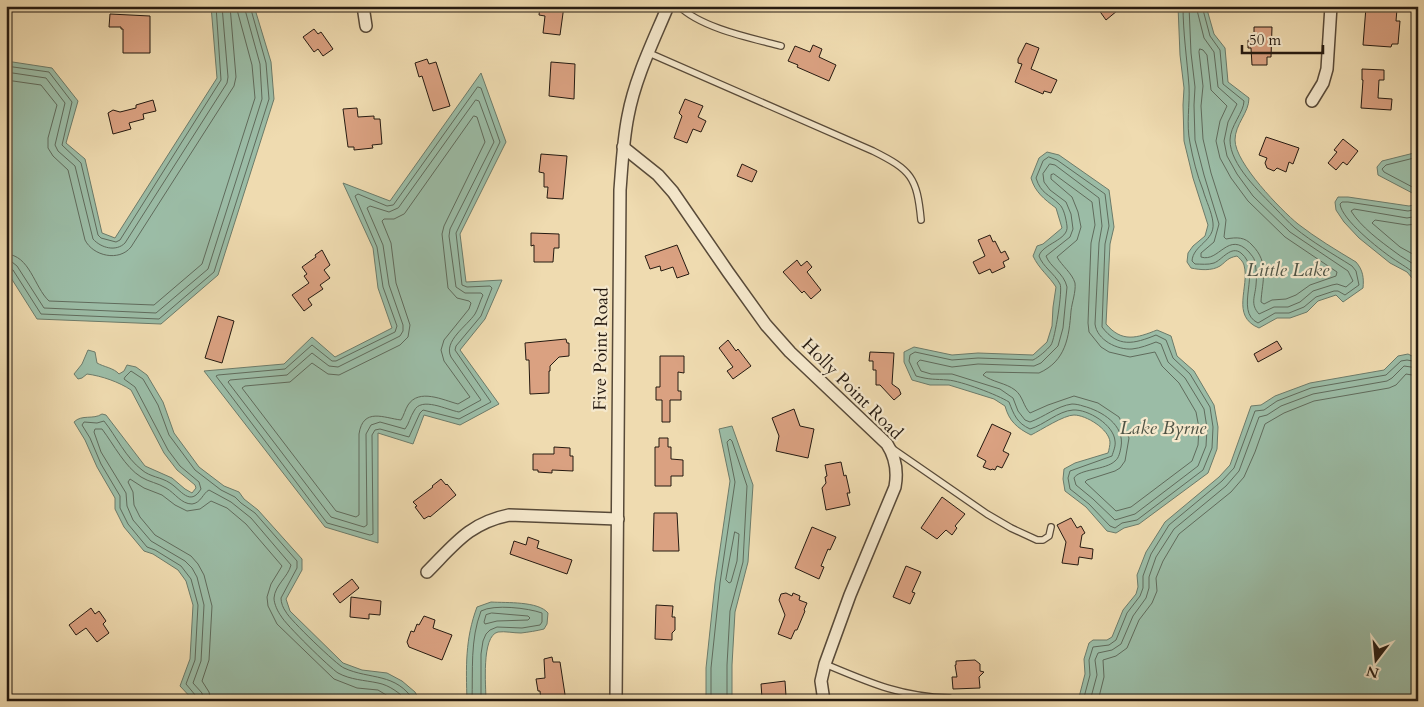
<svg xmlns="http://www.w3.org/2000/svg" width="1424" height="707" viewBox="0 0 1424 707" font-family="Cardo,serif">
<style>
.water{fill:#9bbca6;stroke:#6c7b6a}
.lines{fill:none;stroke-linecap:round;stroke-linejoin:round}
.shore{stroke:#606b5c;stroke-width:1}
.building{fill:#daa181;stroke:#251a11}
.lane-casing{stroke:#584a39;stroke-width:8}
.street-casing{stroke:#584a39;stroke-width:14}
.lane{stroke:#f5e8cc;stroke-width:5.5}
.street{stroke:#f5e8cc;stroke-width:11}
.labels{text-anchor:middle;dominant-baseline:central;stroke-width:4.5;stroke-linejoin:round;paint-order:stroke}
.street-label{font-size:18px;fill:#251a11;stroke:#f5e8cc}
.water-label{font-size:19px;font-style:italic;fill:#4e5345;stroke:#f5e8cc}
</style>
<rect width="100%" height="100%" fill="#efdbb0"/>
<filter id="stains"><feTurbulence type="fractalNoise" baseFrequency=".004" numOctaves="4"/><feColorMatrix values="0 0 0 0 .2 0 0 0 0 .09 0 0 0 0 .02 0 0 0 .5 -.17"/></filter>
<radialGradient id="worn" r=".72"><stop offset=".6" stop-color="#630" stop-opacity="0"/><stop offset="1" stop-color="#630" stop-opacity=".3"/></radialGradient>
<g class="water">
<polygon points="211,6 254,6 271,62 274,99 218,275 161,324 37,319 6,270 6,61 52,68 78,101 66,143 85,159 102,233 115,238 217,78"/>
<path d="M1178,6H1206L1214,34L1225,48L1228,82L1249,98C1249,113 1235,124 1235,140C1235,163 1281,210 1298,224C1316,238 1336,250 1356,262C1363,270 1364,278 1363,288L1343,302L1336,295L1318,301L1307,312L1290,318H1277L1259,328C1230,316 1250,287 1244,265C1243,261 1239,258 1237,256C1227,258 1227,261 1220,266C1212,271 1200,270 1191,268L1187,262L1188,253L1193,246L1205,236L1208,225L1193,178L1184,141L1183,105L1184,88L1180,55Z"/>
<polygon points="481,73 506,142 460,234 466,282 502,280 485,319 460,350 499,404 460,425 424,415 413,444 378,433 378,543 325,527 204,371 284,364 312,337 335,357 392,328 378,288 373,248 343,183 390,201"/>
<path d="M1047,152L1059,155L1109,190L1114,227L1110,244L1106,324C1122,343 1137,338 1157,330L1171,336L1177,356L1194,371L1214,405L1218,427L1217,449L1208,473L1139,524L1124,528L1116,533L1107,531L1086,507L1065,491L1063,479L1064,469L1075,463L1108,453C1109,450 1110,445 1110,442C1109,429 1086,415 1074,415C1064,415 1041,430 1031,435C1017,428 1009,421 1005,406L994,399L949,385H930L912,380L904,362V352L914,347L952,355L978,353L1033,355L1047,342L1052,326L1053,307L1056,287C1049,276 1039,269 1033,256L1037,246L1043,244L1062,228L1056,208C1044,199 1035,192 1031,178L1039,158Z"/>
<polygon points="1418,152 1418,196 1378,175 1377,167 1382,161"/>
<polygon points="1338,197 1348,197 1409,206 1418,204 1418,285 1407,272 1390,263 1359,238 1344,222 1336,210 1335,202"/>
<path d="M88,350L95,352L97,363C104,367 114,368 119,374L124,371L127,365L136,367L147,375L163,402L174,433L199,467L224,486L239,492L244,499L258,510L302,559V570L286,599L290,611L343,663L362,670L387,673L402,681L415,692L420,701H194L180,686L190,659L193,605L186,581L178,570L153,554L144,551L124,527L115,509V498L97,467L85,440L74,422C82,414 93,420 102,414L106,415L145,466L172,478L185,489L192,493L196,488L195,485L177,470L164,453L131,390C119,382 102,376 87,374L82,378L78,379L74,374L82,364Z"/>
<polygon points="1408,354 1418,359 1418,701 1078,701 1085,674 1084,659 1089,643 1093,640 1107,640 1112,637 1123,610 1136,594 1138,587 1137,575 1146,552 1165,522 1219,477 1230,465 1251,406 1261,405 1275,396 1310,383 1384,370 1398,356"/>
<polygon points="732,426 753,485 748,562 735,612 732,665 732,701 706,701 706,668 715,583 730,481 719,429"/>
<path d="M491,602C507,603 538,601 548,613L547,624L544,629C536,631 529,632 521,633C513,633 505,631 498,632C481,636 486,687 486,701H467C466,667 465,639 477,607Z"/>
</g>
<g class="lines">
<g class="shore">
<path d="M1183,6C1183,33 1187,59 1189,86C1190,105 1186,124 1190,143C1193,159 1197,175 1203,190C1206,201 1212,212 1213,223C1215,241 1193,245 1192,261L1195,264C1201,264 1208,265 1214,263C1222,260 1231,245 1241,253C1263,270 1233,311 1258,323L1275,313H1289L1304,307L1316,297L1334,291H1338L1345,295L1359,285L1356,271L1352,266C1333,254 1312,242 1295,228C1288,222 1282,215 1276,209C1260,192 1230,165 1230,140C1230,126 1244,112 1244,101L1223,84L1220,50L1210,36L1202,6"/>
<path d="M1189,6L1191,53L1195,87L1194,105L1195,140L1204,175L1219,224L1214,242L1201,253V257C1219,263 1228,230 1249,252C1251,255 1254,257 1255,262C1256,268 1257,278 1256,285C1255,297 1250,304 1259,314L1274,307H1288L1300,302L1313,291L1332,285L1337,284L1346,287L1353,281L1348,271L1290,232L1253,196L1237,174L1227,156L1224,141L1228,122L1237,104L1218,87L1214,52L1204,38L1196,6"/>
<path d="M1200,49L1203,50L1207,55L1211,90L1227,106L1220,121L1216,141L1220,158L1231,178L1248,201L1285,237L1337,272L1336,276L1310,285L1296,295L1286,299L1272,300L1264,304L1261,302C1262,281 1270,263 1252,245C1245,237 1237,237 1226,239L1224,237L1226,220L1211,173L1203,139L1201,106L1203,86L1199,52Z"/>
<polyline points="6,66 49,72 72,102 62,145 81,163 98,235 101,238 116,242 120,240 221,80 216,6"/>
<path d="M6,72L46,78L65,103L55,145L58,151L75,166L93,239C101,248 116,252 125,243L227,83L228,77L222,6"/>
<path d="M6,80L41,85L57,105L48,138V148L53,156L68,170L85,240C93,256 119,262 131,247L234,86L236,77L230,6"/>
<polygon points="478,87 481,88 500,142 456,233 462,285 467,287 490,286 492,288 481,316 456,346 455,350 491,402 459,419 423,410 420,413 409,437 380,429 375,430 372,435 373,534 370,535 327,523 216,376 218,375 285,369 312,345 332,361 336,361 395,332 397,326 383,287 377,247 355,196 358,194 387,206 393,205"/>
<path d="M476,100L479,101L494,142L450,229L449,236L456,287L465,293H481L483,295C480,301 478,309 475,314C467,326 443,341 451,357L481,400L459,412C447,410 421,396 414,411C410,417 409,424 405,429L380,422L371,425L366,434L367,525L364,527L331,517L228,382L230,380L287,375L312,353L329,366L338,367L400,336L403,331V325L389,285L383,245L367,208L370,206L389,212L398,208Z"/>
<path d="M474,116L477,117L485,142L444,226L442,234L448,288L457,298L469,301L471,303L469,309L444,340L441,350L444,361L470,397L458,404C443,400 419,388 408,405C405,410 404,415 401,420C384,418 363,407 359,434V515L356,517L336,511L242,388L245,386L290,382L312,363L328,374L339,375L400,345L408,337L410,325L396,283L391,243L382,221L384,219H394L404,214Z"/>
<path d="M1049,157L1057,160L1105,194L1109,226L1105,244L1102,327C1118,348 1134,344 1156,335L1166,340L1173,358L1190,374L1210,407L1213,427L1212,448L1203,470L1137,520L1122,523L1115,528L1110,526L1089,504L1070,489L1068,478L1070,471L1112,456C1113,452 1116,446 1115,441C1114,425 1088,409 1073,410C1058,411 1044,425 1030,429C1017,423 1014,415 1009,402C998,395 961,381 948,380C935,379 930,380 916,376L909,361L910,355L915,352L952,360L978,358L1033,360C1039,357 1047,350 1051,345C1055,339 1063,289 1060,284C1054,273 1043,267 1039,256C1042,244 1069,240 1067,226C1066,219 1064,208 1059,204C1049,194 1041,194 1036,178L1043,161Z"/>
<polyline points="1418,157 1386,165 1382,169 1384,172 1418,190"/>
<path d="M1050,164L1055,165L1099,198L1102,226L1099,243L1095,324C1097,340 1117,350 1132,349C1141,348 1148,345 1156,342L1161,344L1168,362L1185,378L1204,409L1207,428L1206,446L1198,466L1135,514L1115,520L1093,499L1076,485L1074,478C1079,469 1106,470 1115,461C1119,458 1120,452 1121,447C1125,425 1102,411 1083,406C1080,405 1076,404 1072,404C1057,406 1044,417 1030,422L1025,420L1018,411L1013,398L1000,389L952,374H931L921,371L917,363L920,360L952,367L978,364L1034,366L1041,363L1058,346L1063,328L1067,287C1064,273 1050,267 1046,256L1070,237L1073,229L1071,214L1066,202L1050,190L1044,182L1043,174Z"/>
<path d="M1054,174L1092,202L1095,225L1091,243L1088,323L1089,332L1101,347L1109,352L1130,357L1155,352L1162,366L1179,383L1196,412L1199,428L1198,445L1192,461L1131,507L1116,511L1085,482L1087,480L1115,471L1120,468L1125,461L1129,438L1119,417L1098,403L1074,396L1048,405L1030,413C1023,406 1023,396 1015,390C1006,383 992,382 983,375L986,372L1039,373C1066,361 1069,337 1071,311C1072,302 1076,292 1075,283C1072,273 1062,266 1057,257L1077,240L1081,227L1078,212L1072,197L1051,179V175Z"/>
<path d="M1418,209L1408,211L1348,202H1342L1340,204C1342,220 1379,249 1392,258C1402,265 1409,268 1418,277"/>
<path d="M1418,216L1407,218L1354,209L1351,211C1361,227 1380,241 1395,252C1402,258 1411,261 1418,268"/>
<polyline points="1418,224 1407,225 1375,220 1372,223 1400,247 1418,257"/>
<path d="M6,254C30,255 34,287 49,301L154,305L202,264L255,98L252,65L236,6"/>
<polyline points="6,262 12,262 17,266 44,308 156,313 208,269 262,99 260,64 244,6"/>
<polyline points="6,268 13,270 41,314 159,319 214,272 269,99 266,63 250,6"/>
<polygon points="735,532 739,534 737,561 731,582 729,583 726,580"/>
<polygon points="492,613 528,616 530,618 528,620 497,621 485,624 484,622 486,615"/>
<path d="M197,701L196,696L186,684L195,660L198,605L191,579L181,566L155,550L147,547L128,524L120,508V496L101,464L90,438L82,425L84,422L97,423L104,421C116,436 126,458 142,470C150,477 161,477 170,483C181,490 190,507 201,489L199,482L180,466L168,450L135,387L124,379L125,377L131,371L143,379L158,405L169,435L195,470L221,490L235,497L241,503L255,513L297,561V568L281,598C281,603 283,608 286,612C289,619 338,666 344,668C370,680 396,672 414,701"/>
<path d="M203,701L202,693L193,683L201,661L204,605L197,577L192,568L185,561L151,541L133,520L127,506L126,493L101,452L94,432L95,429H102C114,445 125,467 141,477C149,482 158,483 166,488C175,493 181,504 192,504C201,503 203,493 209,490L231,502L251,518L291,565C288,577 275,585 274,598C274,604 278,612 281,616C285,624 330,668 338,673C351,680 364,680 378,683C389,685 400,693 407,701"/>
<polyline points="211,701 209,692 202,681 209,660 212,606 204,575 198,564 191,556 155,535 140,517 134,505 133,492 128,482 130,479 144,488 162,495 175,505 187,511 200,509 211,501 227,508 246,524 282,566 271,584 267,597 268,606 277,624 334,679 357,688 378,690 396,701"/>
<path d="M472,701C473,670 470,640 481,611C494,604 528,608 542,613V622L540,625L522,628L497,627L490,630L486,634L483,641L481,654V701"/>
<polyline points="711,701 711,668 720,583 735,482 727,442 730,439 732,441 747,486 743,562 730,611 727,665 727,701"/>
<polyline points="1083,701 1090,675 1089,660 1093,647 1109,645 1116,640 1127,613 1140,596 1143,588 1143,576 1151,554 1169,525 1222,481 1234,468 1255,411 1264,410 1277,401 1311,388 1386,375 1401,361 1407,360 1418,362"/>
<polyline points="1090,701 1097,675 1095,660 1098,653 1112,650 1121,644 1133,616 1146,598 1149,588 1149,577 1156,557 1174,529 1226,486 1239,471 1259,417 1267,415 1281,406 1313,394 1387,381 1392,378 1404,366 1418,368"/>
<polyline points="1098,701 1104,677 1103,660 1116,656 1127,648 1139,620 1152,603 1157,591 1156,578 1163,561 1179,534 1231,492 1244,477 1255,452 1265,424 1284,413 1314,401 1389,388 1396,385 1406,374 1418,376"/>
</g>
</g>
<g class="building">
<polygon points="540,6 564,6 560,35 543,33 545,16 539,15"/>
<polygon points="1096,6 1123,6 1106,20"/>
<polygon points="1366,7 1397,9 1396,21 1400,21 1398,44 1392,44 1391,47 1363,45"/>
<polygon points="110,14 150,16 150,53 123,53 123,29 121,29 121,27 109,27"/>
<polygon points="1254,27 1272,27 1271,57 1267,57 1267,65 1252,65 1251,48 1248,48 1248,40 1254,39"/>
<polygon points="314,29 318,34 321,32 333,49 323,56 318,49 314,52 303,37"/>
<polygon points="1026,43 1039,48 1031,69 1057,80 1051,93 1044,91 1043,94 1015,82 1022,64 1018,63 1018,59"/>
<polygon points="813,45 822,49 819,57 836,65 829,81 797,67 798,65 788,61 795,46 810,52"/>
<polygon points="427,59 429,64 436,62 450,106 433,111 422,76 419,77 415,63"/>
<polygon points="551,62 575,64 574,99 549,96"/>
<polygon points="1362,69 1384,70 1384,80 1379,80 1378,98 1392,99 1391,110 1361,108 1363,80 1362,80"/>
<polygon points="685,99 703,106 698,117 706,121 701,132 693,129 687,143 674,138 682,116 679,113"/>
<polygon points="153,100 156,111 143,114 144,119 129,123 131,129 113,134 108,113 113,110 120,112 136,108 136,105"/>
<polygon points="357,108 358,117 374,116 374,119 380,119 382,144 372,145 373,148 354,150 354,147 348,147 343,109"/>
<polygon points="1266,137 1299,148 1293,164 1289,162 1286,172 1277,168 1274,171 1267,168 1265,163 1267,158 1259,155"/>
<polygon points="1343,139 1358,151 1347,165 1343,162 1336,170 1328,163 1337,152 1334,150"/>
<polygon points="541,154 567,156 563,199 547,198 548,187 544,187 544,173 539,172"/>
<polygon points="742,164 757,171 752,182 737,176"/>
<polygon points="531,233 559,234 559,248 554,248 553,262 534,262 534,245 531,246"/>
<polygon points="990,235 993,242 995,241 1001,253 1005,251 1009,259 1003,262 1005,267 992,273 990,269 979,274 973,262 985,256 978,240"/>
<polygon points="677,245 689,274 677,278 673,267 661,271 660,266 650,269 645,256"/>
<polygon points="322,250 330,265 324,270 330,278 320,285 323,289 308,299 312,305 304,311 292,295 309,283 304,276 307,274 302,267 316,257 315,255"/>
<polygon points="797,260 801,266 807,261 812,267 807,272 821,290 811,299 804,291 802,293 783,272"/>
<polygon points="218,316 234,321 222,363 205,358"/>
<polygon points="566,339 567,343 569,343 569,356 559,357 550,366 550,371 549,371 549,393 530,394 529,360 526,360 525,343"/>
<polygon points="728,340 736,351 738,349 751,366 733,379 727,371 733,367 719,348"/>
<polygon points="1277,341 1282,349 1258,362 1254,354"/>
<polygon points="870,352 894,353 892,384 899,389 901,394 894,400 880,385 876,385 876,370 873,370 873,361 869,361"/>
<polygon points="660,356 684,356 684,373 678,372 678,391 681,391 681,400 670,400 670,422 662,422 662,400 656,400 656,387 660,387"/>
<polygon points="794,409 800,426 814,429 808,458 776,451 779,436 772,418"/>
<polygon points="992,424 1011,433 1003,451 1009,454 1002,468 997,466 995,470 992,469 991,470 983,467 986,461 977,456"/>
<polygon points="659,438 668,438 668,447 671,447 671,459 683,460 683,476 671,476 671,486 655,486 655,447 659,447"/>
<polygon points="554,447 570,448 570,456 573,456 573,471 552,470 552,473 538,472 538,470 533,470 533,454 554,454"/>
<polygon points="841,462 844,476 846,475 850,493 847,493 850,505 826,510 822,488 826,483 825,477 827,476 825,465"/>
<polygon points="441,479 446,485 447,484 456,495 430,517 429,516 424,519 415,507 417,506 413,502 433,487 432,486"/>
<polygon points="942,497 965,514 955,526 957,528 952,535 946,530 937,539 921,528"/>
<polygon points="654,513 677,513 679,551 653,551"/>
<polygon points="1071,518 1077,528 1081,526 1085,533 1082,535 1080,547 1093,549 1092,559 1079,557 1078,565 1062,563 1066,542 1057,525"/>
<polygon points="812,527 836,537 830,550 828,549 821,566 824,567 819,579 795,568"/>
<polygon points="528,537 539,541 537,548 572,560 567,574 510,554 514,541 526,545"/>
<polygon points="906,566 921,572 912,592 915,593 910,604 893,597"/>
<polygon points="352,579 359,588 340,603 333,594"/>
<polygon points="786,593 792,596 793,593 800,596 799,600 807,603 804,610 805,611 797,630 795,630 791,639 778,634 785,615 779,600 781,594"/>
<polygon points="351,597 381,601 380,615 369,614 369,619 350,617"/>
<polygon points="656,605 673,606 672,617 675,617 675,630 672,633 672,640 655,639"/>
<polygon points="91,608 95,614 99,611 106,621 103,624 109,633 97,642 86,628 76,635 69,625"/>
<polygon points="424,616 435,620 433,628 452,635 442,660 409,647 407,642 411,631 414,632 417,624 419,625"/>
<polygon points="552,657 553,662 560,662 566,701 541,701 540,691 538,691 536,679 545,678 544,659"/>
<polygon points="975,660 980,664 980,671 984,672 979,677 980,688 953,689 952,677 957,677 955,665 956,665 956,661"/>
<polygon points="785,681 786,696 784,696 785,701 768,701 767,698 762,698 761,684"/>
</g>
<g class="lines">
<defs>
<g id="lane">
<path d="M679,6C701,28 751,38 781,46"/>
<path d="M649,53L873,151C911,170 917,177 921,220"/>
<polyline points="893,449 987,514 1011,528 1037,540 1043,540 1049,536 1051,527"/>
<path d="M825,664C868,682 901,697 949,698"/>
</g>
<g id="street">
<polyline points="363,6 366,26"/>
<polyline points="1312,101 1323,83 1327,69 1331,6"/>
<path d="M623,147L658,175L673,192L728,272L766,325L790,352L887,444C896,458 898,471 895,487L850,595L825,664L821,681L824,701"/>
<path d="M427,572C454,545 469,523 509,515L618,519"/>
<path d="M616,701L620,190C622,165 623,141 628,116C635,78 653,42 668,6"/>
</g>
</defs>
<use href="#lane" class="lane-casing"/>
<use href="#street" class="street-casing"/>
<use href="#lane" class="lane"/>
<use href="#street" class="street"/>
</g>
<g class="labels">
<g class="street-label">
<text transform="translate(601 349) rotate(-89)">Five Point Road</text>
<text transform="translate(852 389) rotate(45)">Holly Point Road</text>
</g>
<g class="water-label">
<text x="1288" y="270">Little Lake</text>
<text x="1163" y="428">Lake Byrne</text>
</g>
</g>
<rect width="1424" height="707" fill="none" stroke="#efdbb0" stroke-width="25"/>
<rect x="8" y="8" width="1409" height="692" fill="none" stroke="#251a11" stroke-width="2.5"/>
<rect x="12" y="12" width="1399" height="682" fill="none" stroke="#251a11"/>
<g transform="translate(1376 660) rotate(196)" stroke="#f5e8cc" stroke-width="4" paint-order="stroke">
<path d="M0-4L9 19L0 12L-9 19Z" fill="#251a11"/>
<text y="-8" font-size="14" font-weight="bold" text-anchor="middle" fill="#251a11">N</text>
</g>
<path d="M1242 45v8h81v-8" fill="none" stroke="#251a11" stroke-width="2.5"/>
<text x="1249" y="45" font-size="15" fill="#251a11" stroke="#f5e8cc" stroke-width="4" paint-order="stroke">50 m</text>
<rect width="100%" height="100%" filter="url(#stains)"/>
<rect width="100%" height="100%" fill="url(#worn)"/>
</svg>
